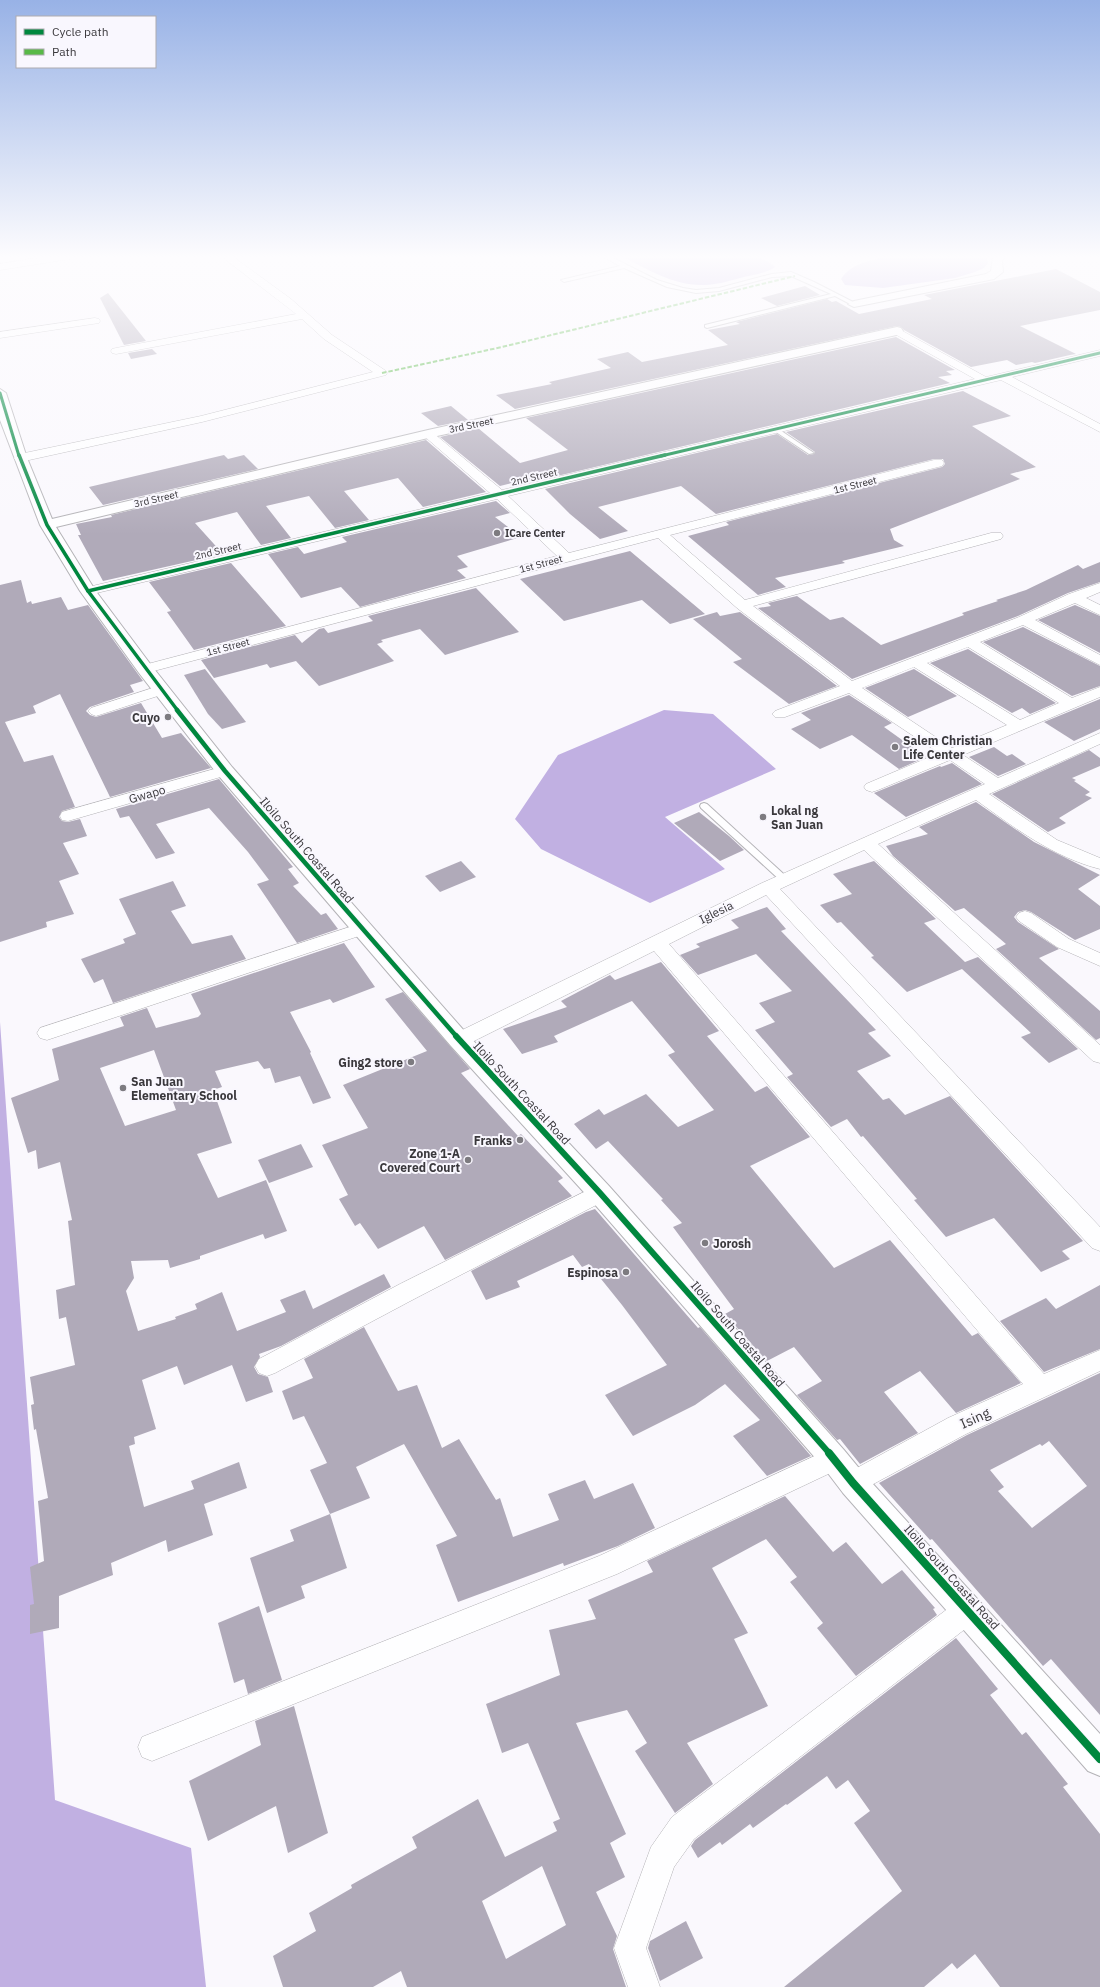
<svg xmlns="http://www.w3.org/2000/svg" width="1100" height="1987" viewBox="0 0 1100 1987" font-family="'IBM Plex Sans',sans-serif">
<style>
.water{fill:#c1b0e2}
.building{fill:#b0aab9;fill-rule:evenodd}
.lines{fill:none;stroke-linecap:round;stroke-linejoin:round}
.service-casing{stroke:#b4b3b7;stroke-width:2}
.minor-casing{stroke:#b4b3b7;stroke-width:1}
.tertiary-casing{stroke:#b4b3b7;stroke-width:2}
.service{fill:#fefeff;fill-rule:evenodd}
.minor{fill:#fefeff;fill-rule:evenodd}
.tertiary{fill:#fefeff;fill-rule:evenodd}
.quiet{stroke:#58b947;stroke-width:2;stroke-dasharray:4.5 2;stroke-linecap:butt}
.cycleway-far4-casing{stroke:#f9f7fe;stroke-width:4.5}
.cycleway-far3-casing{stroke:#f9f7fe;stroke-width:5.5}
.cycleway-far2-casing{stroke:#f9f7fe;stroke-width:7}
.cycleway-far1-casing{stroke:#f9f7fe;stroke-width:8}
.cycleway-casing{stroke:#f9f7fe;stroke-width:10}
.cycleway-far4{stroke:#00873e;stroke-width:3}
.cycleway-far3{stroke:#00873e;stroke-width:3.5}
.cycleway-far2{stroke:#00873e;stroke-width:4.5}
.cycleway-far1{stroke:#00873e;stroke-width:6}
.cycleway{stroke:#00873e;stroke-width:8}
.poi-dot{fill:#7d7b80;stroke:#f9f7fe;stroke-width:1.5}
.labels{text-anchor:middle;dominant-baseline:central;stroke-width:4;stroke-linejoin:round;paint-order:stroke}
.far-street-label{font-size:10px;fill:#3a383c;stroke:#f9f7fe}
.far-poi-label{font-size:10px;font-weight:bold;fill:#3a383c;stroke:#f9f7fe;text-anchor:start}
.poi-label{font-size:12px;font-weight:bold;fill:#3a383c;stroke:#f9f7fe;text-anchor:end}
.street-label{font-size:12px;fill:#3a383c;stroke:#f9f7fe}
.near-street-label{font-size:14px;fill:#3a383c;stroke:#f9f7fe}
</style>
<rect width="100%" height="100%" fill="#faf8fd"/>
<g class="water">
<path d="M621,256H755L769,262L775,267C765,274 752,275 740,278C729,281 716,285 704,285C674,286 647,269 621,256Z"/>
<path d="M892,256H986L988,263L984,268L975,272L955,278L883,288L845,285L841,279C852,262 873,260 892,256Z"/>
<polygon points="664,710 713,714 776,769 665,817 725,869 650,903 541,849 515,819 558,755"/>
<polygon points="0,1022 55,1800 191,1848 206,1987 0,1987"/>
</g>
<g class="building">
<polygon points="1056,269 1100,292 1100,310 1020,326 1076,354 1070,355 1035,363 1032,362 1016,365 1007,360 971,367 904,330 901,327 897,326 515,409 496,395 552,384 549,382 611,368 597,359 628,352 642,362 728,345 708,330 740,324 736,322 827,299 832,302 836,301 859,314 932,299 924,295"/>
<polygon points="805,286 820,295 777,306 761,298"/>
<polygon points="108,293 146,341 124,345 100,298"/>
<polygon points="896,337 955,370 946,371 952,375 938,377 950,383 536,481 530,481 527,479 500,486 440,437 478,428 520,463 568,450 526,418"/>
<polygon points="152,349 157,354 131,359 128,353"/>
<polygon points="963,391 1011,416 972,426 1036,467 1010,474 1020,479 890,529 894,540 904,546 842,561 845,563 775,578 786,587 758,595 688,536 729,525 726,522 942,467 945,464 943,459 934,459 716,514 681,486 598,507 628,531 600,539 570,514 545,489 777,434 808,455 814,454 815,452 786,432"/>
<polygon points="451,406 468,420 438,426 421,413"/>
<polygon points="426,440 486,492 423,507 398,478 344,491 369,520 335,528 309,496 266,506 291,538 261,545 237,512 195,523 223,554 103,581 78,535 81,535 76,524 112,517 111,515"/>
<polygon points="224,455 228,459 244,455 258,469 103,505 89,487"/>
<polygon points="496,501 510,513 495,517 521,537 457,556 468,567 457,570 466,578 360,607 341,587 301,598 268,554 298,547 304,554 347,542 342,537"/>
<polygon points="630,551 705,614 670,624 642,600 564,621 520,579"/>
<polygon points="1100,562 1100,582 1068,593 1018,616 852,679 758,608 771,606 768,603 797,596 830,620 843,617 881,645 964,615 962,613 998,601 996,600 1026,590 1078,565 1083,569"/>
<polygon points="231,563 286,626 194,650 167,612 171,611 149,582"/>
<polygon points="21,580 27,603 31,601 32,604 61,597 68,610 88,605 143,681 130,685 134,692 90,707 86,711 90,715 96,717 141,703 162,738 181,733 211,768 110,797 60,694 33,706 36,713 5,722 24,762 53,755 75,807 62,811 59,817 62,821 68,822 80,819 87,836 63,843 79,874 59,881 74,914 46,922 47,927 0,942 0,585"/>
<polygon points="476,588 519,632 445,655 420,629 381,640 383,642 377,644 394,661 319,686 296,661 270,668 267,664 214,678 201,660 295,635 302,643 319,629 324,628 328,633 373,621 368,616"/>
<polygon points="1075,605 1100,616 1100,653 1038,620"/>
<polygon points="717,612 720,616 740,612 837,686 789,704 733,662 742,659 693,619"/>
<polygon points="1023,627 1100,666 1100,686 1072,696 983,642"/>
<polygon points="968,649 1056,703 1030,714 1022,708 1012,713 930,663"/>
<polygon points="205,669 246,722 222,729 208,714 184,675"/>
<polygon points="914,669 957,696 908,717 865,688"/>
<polygon points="849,695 892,723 884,727 926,757 899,769 852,735 820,749 791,729 811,720 801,713"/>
<polygon points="1100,699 1100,729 1074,741 1044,722"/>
<polygon points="994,747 1007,756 1012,754 1026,764 998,776 969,757"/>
<polygon points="1089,750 1100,758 1100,766 1072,778 1076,780 1074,781 1090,792 1085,795 1092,798 1059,818 1066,823 1048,832 992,794"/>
<polygon points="952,763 982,784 906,817 874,793 940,766 941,767"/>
<polygon points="219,779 293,867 288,869 299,883 293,886 321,915 326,913 338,929 297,943 257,884 269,880 248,852 209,808 156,824 175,853 156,859 129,816 120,818 116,809"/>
<polygon points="976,802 1034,842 1100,875 1078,889 1100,906 1100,929 1075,940 1031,912 1025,910 1018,912 1014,917 1018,922 1059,949 1039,958 1100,1011 1100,1038 1096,1040 996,949 1006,944 964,908 955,911 893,856 886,846 928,834 919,827"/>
<polygon points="699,812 729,836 744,850 720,861 674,823"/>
<polygon points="461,861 476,877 440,892 425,876"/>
<polygon points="874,861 936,919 924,923 965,962 978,957 1078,1049 1049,1063 1021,1037 1031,1033 962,969 907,992 871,957 874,956 841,922 837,923 820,905 852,894 833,874"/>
<polygon points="173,881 186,906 171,911 192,944 232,935 246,959 113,1003 103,979 94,983 81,959 125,943 123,939 136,934 119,899"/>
<polygon points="767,907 786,929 781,931 876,1030 868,1033 891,1056 857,1071 883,1100 889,1098 905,1115 950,1096 1083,1241 1062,1251 1070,1259 1041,1272 994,1218 946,1237 914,1200 917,1199 863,1136 861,1137 847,1119 831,1127 787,1077 793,1074 755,1030 775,1022 759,1003 792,991 756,954 698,975 680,955 700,947 696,944 739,928 731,920"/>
<path d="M344,943L375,987L333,1003L330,999L290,1012L311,1052L310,1053L331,1098L313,1104L300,1076L275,1083L270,1068L264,1069L258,1061L215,1071L222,1087L213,1090L232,1143L197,1154L218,1198L266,1180L287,1231L265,1239L263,1234L200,1256V1259L170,1268L168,1260L131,1261L134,1278L126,1291L138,1331L176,1319L175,1317L197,1309L195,1304L222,1292L237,1331L286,1312L280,1300L305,1290L313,1309L384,1274L391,1287L281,1346L259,1354L260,1357L254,1367L258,1374L268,1377L273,1392L246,1402L232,1365L184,1385L177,1366L142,1380L156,1429L134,1437L135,1444L129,1446L144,1507L194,1489L191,1481L239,1462L247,1488L204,1504L213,1535L168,1552L166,1540L111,1563L113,1575L59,1596V1628L30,1634V1605L34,1604L30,1567L44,1561L38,1501L48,1498L36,1429L34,1430L31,1405L34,1404L30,1377L75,1365L66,1317L59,1319L56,1290L75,1285L68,1221L72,1220L60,1162L38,1169L36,1150L28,1153L11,1098L59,1080L52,1049L124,1026L120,1017L147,1008L156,1028L198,1017L201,1014L191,994ZM154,1050L176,1110L125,1126L100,1068Z"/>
<polygon points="661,962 719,1031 707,1036 755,1092 767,1086 810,1137 750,1166 834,1268 890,1240 972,1336 978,1333 1021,1383 956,1413 920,1371 884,1392 918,1433 860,1464 840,1439 837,1440 797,1395 822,1381 794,1347 767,1361 725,1314 734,1309 673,1227 682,1223 661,1200 663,1199 608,1141 596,1149 574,1124 599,1109 604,1115 646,1094 678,1127 714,1110 668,1055 675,1052 632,1001 554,1036 558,1042 522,1054 503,1029 567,1007 561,1001 610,975 615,980"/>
<polygon points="403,992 470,1069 461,1073 518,1136 521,1134 563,1178 558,1181 572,1196 445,1260 424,1226 378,1249 360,1223 355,1226 339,1199 348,1195 322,1145 368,1128 343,1085 427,1051 385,999"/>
<polygon points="301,1144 313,1167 269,1183 258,1160"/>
<polygon points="595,1209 698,1328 700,1327 811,1456 767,1476 733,1436 760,1420 725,1384 695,1405 633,1436 605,1395 667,1365 622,1305 589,1264 582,1267 573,1255 517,1281 520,1287 486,1300 471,1271 586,1212"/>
<polygon points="1100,1285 1100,1349 1044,1372 1000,1321 1046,1298 1056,1309"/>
<polygon points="364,1327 398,1391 417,1385 442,1448 459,1439 496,1500 500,1498 513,1537 559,1520 548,1494 585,1480 594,1499 633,1483 655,1528 618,1546 564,1566 563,1563 458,1602 436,1545 457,1536 404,1444 356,1467 370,1498 330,1514 310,1470 327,1463 304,1416 293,1420 282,1391 313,1378 304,1359"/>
<path d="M1100,1373V1715L1051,1659L1043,1666L932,1539L930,1540L879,1483L967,1435ZM1049,1441L1087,1486L1032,1528L998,1491L1004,1487L990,1470L1040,1444L1042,1446Z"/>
<path d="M785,1496L833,1552L846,1542L882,1584L902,1570L935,1608L933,1609L937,1615L856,1676L817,1628L823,1623L790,1582L797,1577L766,1539L712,1568L748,1633L734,1639L768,1706L687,1743L713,1784L675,1813L635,1751L647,1743L627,1710L576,1723L626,1834L610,1843L625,1877L596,1892L617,1936L613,1949L626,1987H407L401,1971L373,1987H283L273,1956L316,1931L309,1913L352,1888L351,1885L417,1848L412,1837L478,1799L505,1857L557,1831L553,1822L560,1819L528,1743L502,1753L486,1704L560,1675L549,1630L596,1619L588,1600L653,1572L647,1561ZM542,1866L566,1925L506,1959L482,1901Z"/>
<polygon points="330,1514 347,1568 301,1586 305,1598 267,1613 250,1558 294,1541 290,1530"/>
<polygon points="259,1606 282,1680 248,1694 244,1679 234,1683 218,1623"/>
<polygon points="956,1638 998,1689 990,1695 1022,1735 1026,1732 1068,1784 1063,1787 1100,1834 1100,1987 1000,1987 975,1954 957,1969 952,1963 924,1987 784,1987 902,1891 854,1823 870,1811 848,1780 836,1789 827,1776 787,1805 786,1804 753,1828 750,1824 722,1845 720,1842 698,1858 691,1846 695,1840"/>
<polygon points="294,1706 328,1833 288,1853 276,1806 208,1841 189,1781 261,1745 255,1721"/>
<polygon points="686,1921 703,1958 660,1981 648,1948 650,1941"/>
</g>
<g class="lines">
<defs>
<g id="service">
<polygon points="602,256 609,256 657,280 683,288 696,290 719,288 772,274 791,272 814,282 857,304 852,305 835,296 707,328 705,327 705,325 831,294 791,276 772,277 719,291 696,293 667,287 624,268 564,282 561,280 620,266"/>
<polygon points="773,428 777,428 814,453 809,454 773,430"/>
<polygon points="704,803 707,804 788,878 790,880 788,882 782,882 701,808 700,806 701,804"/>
</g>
<g id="minor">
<polygon points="50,256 74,256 70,259 0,270 0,264"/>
<polygon points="221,256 232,256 291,299 332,335 386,371 387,373 386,375 202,422 20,462 16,461 14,458 20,454 201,416 373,372 324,339 302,319 116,354 112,353 111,351 112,349 116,348 296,314"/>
<polygon points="95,318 99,319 100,321 99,323 0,338 0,332"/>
<path d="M897,328L986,377L1100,350V356L1012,377L1100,424V432L1001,380L508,496L569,553L934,460H942L944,463L942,466L670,535L745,600L991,533H1001L1003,536L1001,539L753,606L852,681L1019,617L1069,594L1100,583V592L1086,598L1100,605V615L1075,603L1035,620L1100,655V665L1023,625L980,642L1072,698L1100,687V697L963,755L998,778L1100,733V744L989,794L1057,840L1100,858V869C1053,857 1015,828 976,800L878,844L1100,1045V1063L1093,1061L864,850L780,889L1100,1227V1251L1092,1248L766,895L669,944L1044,1374L1100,1350V1371L966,1434L853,1495L844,1491L840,1483L844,1475L948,1418L1023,1384L654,951L466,1045L459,1047L452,1045L449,1040L452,1035L762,883L985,784L950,760L878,790L872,792L866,790L864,787L866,784L939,753L849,693L785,717H775L772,714L775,711L840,686L737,608L658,538L150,672H140L138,669L140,666L557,556L497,499L88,595L83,594L81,591L83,588L88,587L490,493L424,436L422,434L424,432H432L502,490L975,379L893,333L892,331ZM968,647L1059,703L1020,720L927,663ZM914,667L1007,725L952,748L862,688Z"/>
<polygon points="162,685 167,687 170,690 167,693 96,716 91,714 88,711 91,708"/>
<polygon points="225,766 231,768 233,771 231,774 68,821 62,820 60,816 62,812"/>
<polygon points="1025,911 1031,913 1069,939 1100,953 1100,966 1057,947 1019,921 1016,917 1019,913"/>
<polygon points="362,923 368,925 371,929 368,933 47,1040 40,1038 37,1033 40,1028"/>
<polygon points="600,1184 608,1187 611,1193 608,1199 416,1298 275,1373 267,1376 259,1373 255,1366 259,1359 400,1284"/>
<polygon points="834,1447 843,1451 847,1459 843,1467 617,1574 152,1761 142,1757 138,1747 142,1737 599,1556"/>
<polygon points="968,1597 978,1601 982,1610 978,1619 694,1839 674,1867 646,1948 660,1987 628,1987 614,1948 651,1847 672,1817 958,1601"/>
</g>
<g id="tertiary">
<polygon points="1006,256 1002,260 1003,272 994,279 854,307 848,304 854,301 986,274 991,271 993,257"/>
<polygon points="897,327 901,328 903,331 901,334 428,438 56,527 95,590 151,665 232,767 467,1034 609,1186 844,1450 863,1473 1100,1734 1100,1776 1088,1771 843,1493 824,1468 591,1200 451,1046 218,775 139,673 80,591 40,525 0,420 0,389 6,393 27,458 52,519 428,430"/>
</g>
</defs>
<use href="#service" class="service-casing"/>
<use href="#minor" class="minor-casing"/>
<use href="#tertiary" class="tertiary-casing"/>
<use href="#service" class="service"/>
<use href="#minor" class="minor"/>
<use href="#tertiary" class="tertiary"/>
<polyline class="quiet" points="382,373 502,347 795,276"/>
<defs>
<g id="cycleway-far4">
<polyline points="0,393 19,456"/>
<polyline points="661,456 1100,353"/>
</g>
<g id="cycleway-far3">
<polyline points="19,455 47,525 88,591 178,711"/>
<polyline points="88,591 665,455"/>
</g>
<polyline id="cycleway-far2" points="177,710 225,771 457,1037"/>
<polyline id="cycleway-far1" points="456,1036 600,1193 830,1454"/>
<polyline id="cycleway" points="829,1453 853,1483 1100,1759"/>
</defs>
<use href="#cycleway-far4" class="cycleway-far4-casing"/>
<use href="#cycleway-far3" class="cycleway-far3-casing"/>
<use href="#cycleway-far2" class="cycleway-far2-casing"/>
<use href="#cycleway-far1" class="cycleway-far1-casing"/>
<use href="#cycleway" class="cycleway-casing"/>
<use href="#cycleway-far4" class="cycleway-far4"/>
<use href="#cycleway-far3" class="cycleway-far3"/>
<use href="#cycleway-far2" class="cycleway-far2"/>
<use href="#cycleway-far1" class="cycleway-far1"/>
<use href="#cycleway" class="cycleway"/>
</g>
<linearGradient id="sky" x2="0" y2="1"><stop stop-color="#98b2e6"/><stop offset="0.48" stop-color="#fdfcfe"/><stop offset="1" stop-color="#fdfcfe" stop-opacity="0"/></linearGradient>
<rect width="1100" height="535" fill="url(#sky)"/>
<g class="poi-dot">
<circle cx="497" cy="533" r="4"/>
<circle cx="168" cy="717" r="4"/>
<circle cx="895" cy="747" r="4"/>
<circle cx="763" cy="817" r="4"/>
<circle cx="411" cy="1062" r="4"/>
<circle cx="123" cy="1088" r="4"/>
<circle cx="520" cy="1140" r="4"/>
<circle cx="468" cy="1160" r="4"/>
<circle cx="705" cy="1243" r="4"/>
<circle cx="626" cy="1272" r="4"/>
</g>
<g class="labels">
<g class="far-street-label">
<text transform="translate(471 425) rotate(-12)">3rd Street</text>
<text transform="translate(534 477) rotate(-13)">2nd Street</text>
<text transform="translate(855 485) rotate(-14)">1st Street</text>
<text transform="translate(156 499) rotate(-13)">3rd Street</text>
<text transform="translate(218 551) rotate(-13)">2nd Street</text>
<text transform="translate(541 564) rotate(-15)">1st Street</text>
<text transform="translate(228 647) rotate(-15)">1st Street</text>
</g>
<g class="far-poi-label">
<text x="505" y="533">ICare Center</text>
</g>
<g class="poi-label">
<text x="160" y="717">Cuyo</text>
<text x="903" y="740" text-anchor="start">Salem Christian<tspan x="903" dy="14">Life Center</tspan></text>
<text x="771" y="810" text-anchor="start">Lokal ng<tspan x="771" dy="14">San Juan</tspan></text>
<text x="403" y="1062">Ging2 store</text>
<text x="131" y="1081" text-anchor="start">San Juan<tspan x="131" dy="14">Elementary School</tspan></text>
<text x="512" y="1140">Franks</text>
<text x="460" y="1153">Zone 1-A<tspan x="460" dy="14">Covered Court</tspan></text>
<text x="713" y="1243" text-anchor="start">Jorosh</text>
<text x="618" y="1272">Espinosa</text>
</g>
<g class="street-label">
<text transform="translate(147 794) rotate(-16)">Gwapo</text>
<text transform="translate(307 850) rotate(49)">Iloilo South Coastal Road</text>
<text transform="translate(716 912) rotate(-26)">Iglesia</text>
<text transform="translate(522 1093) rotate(47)">Iloilo South Coastal Road</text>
<text transform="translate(738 1334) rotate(49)">Iloilo South Coastal Road</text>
<text transform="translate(952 1577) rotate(48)">Iloilo South Coastal Road</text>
</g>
<g class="near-street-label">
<text transform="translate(975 1418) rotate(-24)">Ising</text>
</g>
</g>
<rect x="16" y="16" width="140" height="52" fill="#f9f7fe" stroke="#adabb0"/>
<rect x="24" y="29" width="20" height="6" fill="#00873e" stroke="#adabb0"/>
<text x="52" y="36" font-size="12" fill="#3a383c">Cycle path</text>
<rect x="24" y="49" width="20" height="6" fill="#58b947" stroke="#adabb0"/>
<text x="52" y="56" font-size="12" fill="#3a383c">Path</text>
</svg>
